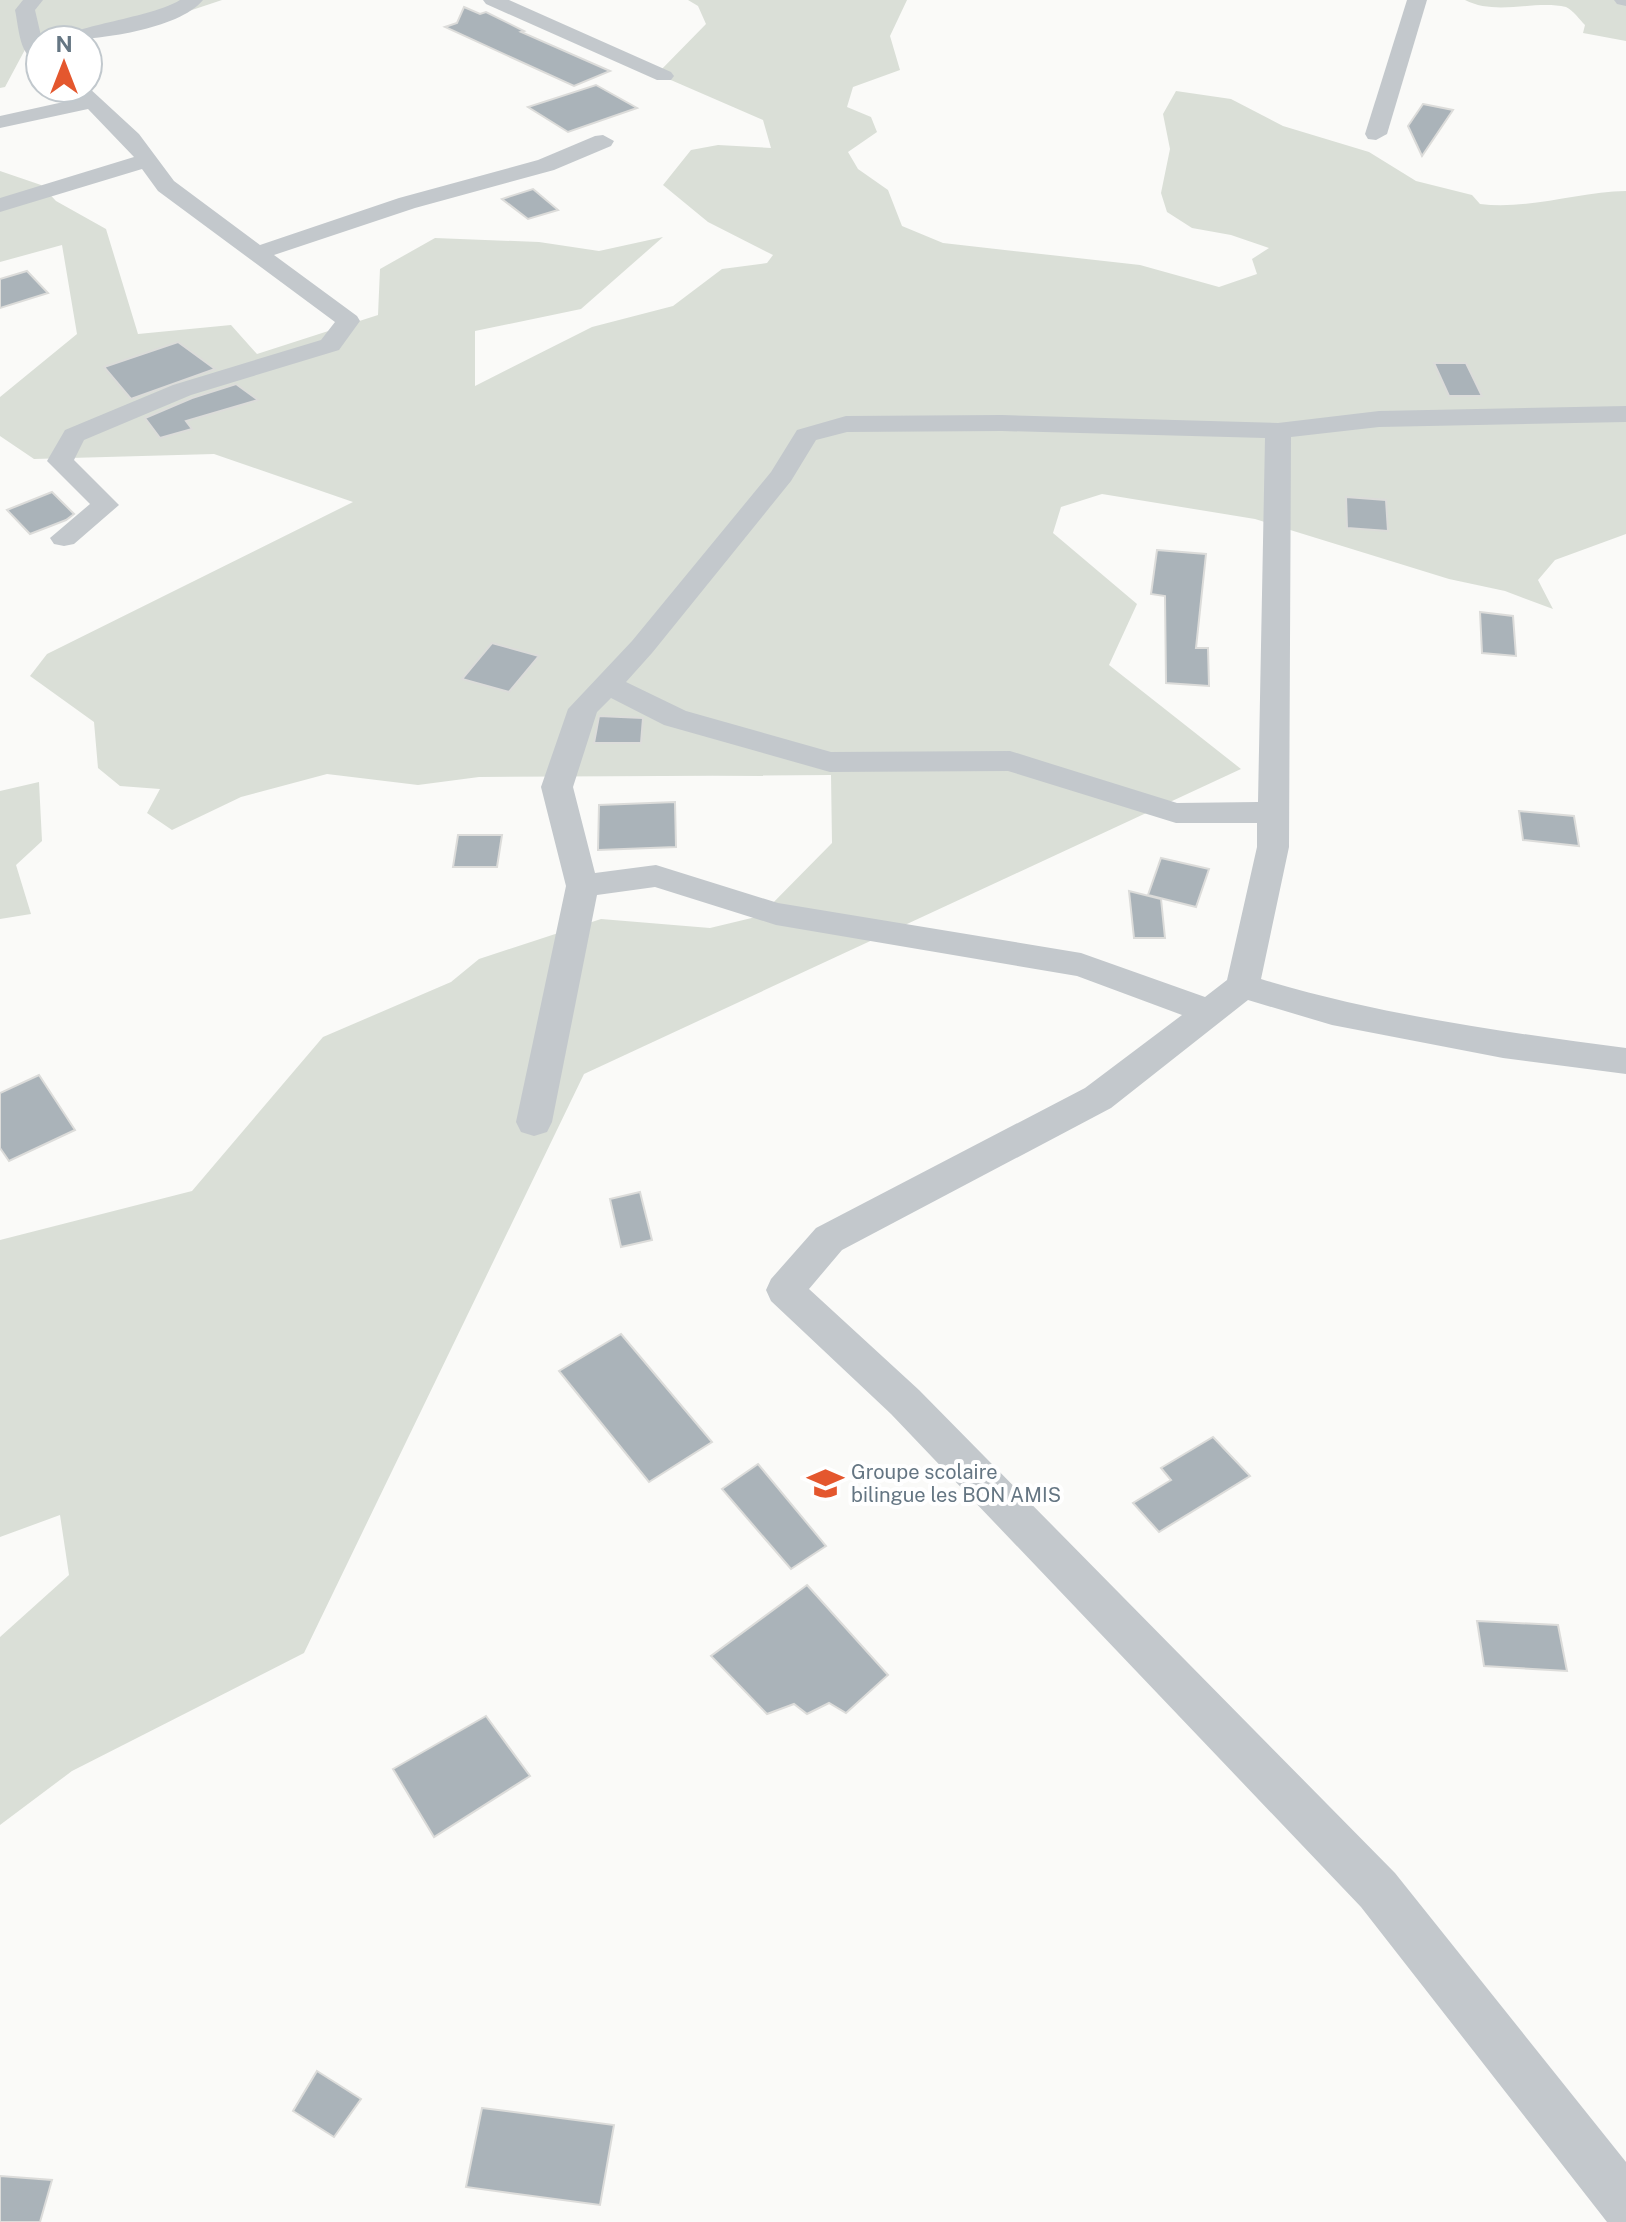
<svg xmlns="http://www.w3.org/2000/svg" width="1626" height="2222" viewBox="0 0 1626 2222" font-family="'Public Sans',sans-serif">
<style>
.green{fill:#dadfd7}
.building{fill:#aab3b9;stroke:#dcdcda;stroke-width:2}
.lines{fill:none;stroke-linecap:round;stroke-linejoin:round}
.minor{fill:#c3c8cc;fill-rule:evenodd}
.labels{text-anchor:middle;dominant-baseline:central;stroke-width:8;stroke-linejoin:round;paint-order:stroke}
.poi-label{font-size:20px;fill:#657683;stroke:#fff;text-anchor:start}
</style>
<rect width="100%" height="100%" fill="#fafaf8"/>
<g class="green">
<polygon points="0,0 222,0 150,24 28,44 5,87 0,88"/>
<path d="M688,0H907L890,36L900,70L853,87L847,107L871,117L877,132L848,152L858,169L888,190L902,226L943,243L1140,265L1219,287L1257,274L1252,259L1269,248L1231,235L1192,228L1167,212L1161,193L1170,149L1163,114L1176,91L1231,99L1283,126L1369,152L1416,181L1472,195L1480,204C1528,210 1578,192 1626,191V534L1555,560L1538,580L1553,609L1505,591L1449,579L1255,519L1102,494L1061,507L1053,533L1137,604L1109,665L1241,769L584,1074L304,1653L72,1771L0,1825V1637L69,1575L60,1515L0,1537V1240L192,1191L323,1037L451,982L479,959L601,919L710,928L760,916L832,843L831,775L479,777L418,785L327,774L241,797L172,830L147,813L160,789L120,786L98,768L94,722L30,676L47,654L353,502L214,454L34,459L0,436V397L77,334L62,245L0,262V171L41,185L56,201L106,229L138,334L231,325L257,354L378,315L380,269L435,238L539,242L599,251L663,237L581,309L475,331V386L592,327L673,306L722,269L767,263L773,255L708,222L663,185L691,150L718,145L771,148L763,120L657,74L706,24L698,6Z"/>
<path d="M1465,0H1626V41L1583,33L1585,25C1580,20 1573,10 1566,7C1534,0 1496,16 1465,0Z"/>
<polygon points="39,782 42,841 16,865 31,914 0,919 0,791"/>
</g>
<g class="building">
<polygon points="464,7 480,14 486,12 524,31 521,32 610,71 574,86 445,27 457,23"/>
<polygon points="596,85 637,108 568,132 528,107"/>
<polygon points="1423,104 1453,110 1422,156 1408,126"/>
<polygon points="533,189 558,210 528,219 502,199"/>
<polygon points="27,271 48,293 0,308 0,279"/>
<polygon points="178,342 215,369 131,399 104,367"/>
<polygon points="1434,363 1466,363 1482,396 1449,396"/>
<polygon points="236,384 258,400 186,421 192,429 160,438 145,418 192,398"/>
<polygon points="52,492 74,514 66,520 30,534 7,510"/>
<polygon points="1346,497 1386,500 1388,531 1347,528"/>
<polygon points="1157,550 1206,554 1196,648 1208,648 1209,686 1166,683 1165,596 1151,594"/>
<polygon points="1480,612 1513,616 1516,656 1482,653"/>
<polygon points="492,643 539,656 509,692 462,679"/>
<polygon points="599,716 643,718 641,743 594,743"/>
<polygon points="675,802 676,847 598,850 599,805"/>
<polygon points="1519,811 1574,816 1579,846 1523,840"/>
<polygon points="458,835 502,835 497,867 453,867"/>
<polygon points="1161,858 1209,869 1196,907 1148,895"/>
<polygon points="1129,891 1161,899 1165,938 1134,938"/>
<polygon points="39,1075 75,1130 9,1161 0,1148 0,1093"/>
<polygon points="640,1192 652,1240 621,1247 610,1199"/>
<polygon points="621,1334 712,1442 649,1482 559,1371"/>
<polygon points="1213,1437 1250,1476 1159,1532 1133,1503 1171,1480 1161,1468"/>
<polygon points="758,1464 826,1546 791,1569 722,1489"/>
<polygon points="807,1585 888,1675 846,1713 829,1703 807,1714 794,1704 767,1714 711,1656"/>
<polygon points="1477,1621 1558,1625 1567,1671 1484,1666"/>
<polygon points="486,1716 530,1776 434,1837 393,1769"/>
<polygon points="317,2071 361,2099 334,2137 293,2111"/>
<polygon points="482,2108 614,2125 600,2205 466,2187"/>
<polygon points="0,2176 52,2180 40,2222 0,2222"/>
</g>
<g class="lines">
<g class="minor">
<path d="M23,0H43L35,10L42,40L40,63C19,58 19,28 15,10Z"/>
<path d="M180,0H203C178,30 96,40 60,40C73,25 151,18 180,0Z"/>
<polygon points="483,0 509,0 671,72 674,76 671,80 657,80 486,4"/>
<polygon points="1407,0 1427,0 1387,134 1376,140 1368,139 1365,134"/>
<polygon points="1614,0 1626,0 1626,6 1617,4"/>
<polygon points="88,87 139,134 174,181 260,245 399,198 538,160 595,136 603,135 614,141 611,146 554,170 415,208 274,255 357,316 360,321 339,350 191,395 84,440 74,460 119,505 74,544 64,546 54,544 50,538 90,504 47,461 65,430 173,385 321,340 335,322 158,191 142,169 0,212 0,198 134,157 88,109 0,128 0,116 77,99 67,88"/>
<path d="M1626,406V422L1379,427L1291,437L1289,847L1261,979C1380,1015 1503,1032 1626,1048V1074L1503,1058L1332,1025L1248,1000L1111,1108L842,1250L809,1289L919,1390L1395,1873L1626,2162V2222H1607L1361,1907L891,1414L771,1301L766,1290L771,1279L816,1228L1085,1088L1182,1015L1077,976L776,925L655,887L597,895L552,1122L547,1132L534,1136L521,1132L516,1122L566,886L541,787L568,709L632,641L771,472L797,430L846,416L1002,415L1278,423L1379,411ZM1002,431L1265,438L1258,802L1177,803L1010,751L831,752L686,711L626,682L652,653L791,481L816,440L847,432ZM611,698L664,725L830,772L1008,771L1176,823H1257V847L1227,980L1205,997L1081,953L778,903L656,865L595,873L573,787L597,712Z"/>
</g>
</g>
<defs>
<symbol id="school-bare" viewBox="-9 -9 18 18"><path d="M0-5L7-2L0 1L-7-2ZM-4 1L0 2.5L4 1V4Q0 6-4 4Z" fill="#e4572e" stroke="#fff" stroke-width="2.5" paint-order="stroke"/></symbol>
</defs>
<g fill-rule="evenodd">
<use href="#school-bare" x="800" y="1458" width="51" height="51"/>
</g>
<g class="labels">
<g class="poi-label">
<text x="851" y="1472">Groupe scolaire<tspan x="851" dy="23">bilingue les BON AMIS</tspan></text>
</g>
</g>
<g transform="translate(64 64)"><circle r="38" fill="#ffffff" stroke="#c1c8cd" stroke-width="2"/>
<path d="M0-6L14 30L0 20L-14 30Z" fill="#e4572e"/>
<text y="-12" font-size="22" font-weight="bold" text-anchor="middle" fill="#657683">N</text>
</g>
</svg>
